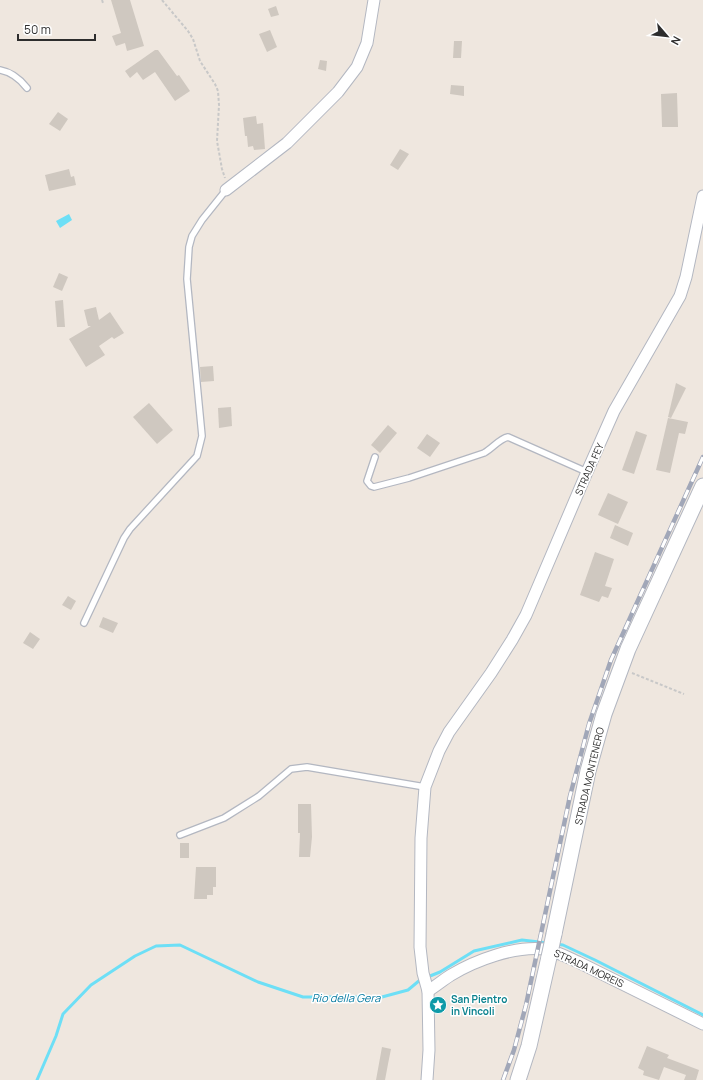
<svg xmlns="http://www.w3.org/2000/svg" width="703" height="1080" viewBox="0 0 703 1080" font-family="Manrope,sans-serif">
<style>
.water{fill:#6ddff6}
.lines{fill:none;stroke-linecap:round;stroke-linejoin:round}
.stream{stroke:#6ddff6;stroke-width:3}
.building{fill:#cfc8c0}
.lane-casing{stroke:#b3b7c1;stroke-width:8}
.street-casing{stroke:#b3b7c1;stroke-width:13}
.secondary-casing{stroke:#b3b7c1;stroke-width:17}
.path{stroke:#c8c8c8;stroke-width:2;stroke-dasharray:3 2;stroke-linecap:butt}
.lane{stroke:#fff;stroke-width:5.5}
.street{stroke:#fff;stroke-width:11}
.secondary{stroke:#fff;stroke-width:15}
.rail-casing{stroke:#a1a7b8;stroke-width:4.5}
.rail{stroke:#fff;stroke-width:3;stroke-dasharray:9;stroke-linecap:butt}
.secondary-bridge-casing{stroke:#b3b7c1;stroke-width:17;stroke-linecap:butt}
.secondary-bridge{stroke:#fff;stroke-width:15}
.labels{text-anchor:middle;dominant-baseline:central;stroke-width:3;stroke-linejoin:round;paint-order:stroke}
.street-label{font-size:10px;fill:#2d2d2d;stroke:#fff}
.culture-label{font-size:10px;font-weight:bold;fill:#0d838f;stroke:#fff;text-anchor:start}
.water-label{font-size:11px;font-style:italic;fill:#067ba1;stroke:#fff}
</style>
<rect width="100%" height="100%" fill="#efe7df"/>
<polygon class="water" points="69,214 72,220 60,228 56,221"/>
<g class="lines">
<g class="stream">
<polyline points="555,944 563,945 595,960 703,1015"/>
<polyline points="37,1080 56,1036 63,1014 91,985 135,956 156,946 180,945 258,982 303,997 382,997 408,990 420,980 440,972 474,951 522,940 548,943"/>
</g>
</g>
<g class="building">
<polygon points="111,0 130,0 144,46 127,51 125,43 116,46 112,36 121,33"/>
<polygon points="276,6 279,15 271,17 268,9"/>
<polygon points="270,30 277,47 267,52 259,34"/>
<polygon points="454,41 462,41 461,58 453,58"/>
<polygon points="155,50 158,50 177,76 179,75 190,91 175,101 155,72 143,80 137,72 130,78 125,71"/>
<polygon points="320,60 327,61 326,71 318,69"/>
<polygon points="451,85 464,86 464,96 450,94"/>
<polygon points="677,93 678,127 662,127 661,94"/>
<polygon points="58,112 68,119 60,131 49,124"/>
<polygon points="256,116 257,124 263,123 265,149 254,150 253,146 248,147 247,136 245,136 243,118"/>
<polygon points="400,149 409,154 398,170 390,165"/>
<polygon points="69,169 71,177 74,176 76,185 49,191 45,175"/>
<polygon points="59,273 68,277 62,291 53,287"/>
<polygon points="63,300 65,327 57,327 55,301"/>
<polygon points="96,307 99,320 110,312 124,333 114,339 112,337 99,346 105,355 86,367 69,339 91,326 88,326 84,310"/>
<polygon points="213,366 214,381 201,382 200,367"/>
<polygon points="676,383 686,388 671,418 668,417"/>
<polygon points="149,403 173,430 157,444 133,417"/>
<polygon points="231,407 232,426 219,428 218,408"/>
<polygon points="668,418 688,422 685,434 679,433 670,473 656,470"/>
<polygon points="388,425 397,433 380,453 371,445"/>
<polygon points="636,431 647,435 634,474 622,470"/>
<polygon points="427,434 440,443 430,457 417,448"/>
<polygon points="608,493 628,502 618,524 598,515"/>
<polygon points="615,525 633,533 628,546 610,538"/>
<polygon points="595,552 614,559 605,586 612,588 608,598 602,596 599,602 580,595"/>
<polygon points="68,596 76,601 71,610 62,605"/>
<polygon points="103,617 118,623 113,633 99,627"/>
<polygon points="30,632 40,639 33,649 23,643"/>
<polygon points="298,804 311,804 312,837 310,857 299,857 300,833 298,833"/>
<rect x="180" y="843" width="9" height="15"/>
<polygon points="196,867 216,867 216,887 213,887 213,895 207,895 207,899 194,899"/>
<polygon points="647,1046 669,1055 667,1058 699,1070 696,1080 684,1080 686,1075 664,1067 659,1080 643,1075 644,1071 638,1068"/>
<polygon points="382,1047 391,1049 388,1064 385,1080 376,1080"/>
</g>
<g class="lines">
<defs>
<g id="lane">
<path d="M0,70C11,72 20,79 27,88"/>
<path d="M375,457L367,481L371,486L374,487L409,478L484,453C493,448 499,439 508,437L587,472"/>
<polyline points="84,623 124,538 130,529 197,456 202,436 187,279 189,247 192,236 202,220 226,190"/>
<polyline points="180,835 224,818 259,796 291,769 307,767 425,787"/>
</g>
<g id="street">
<polyline points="226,190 287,143 338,92 357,67 367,43 374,0"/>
<path d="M428,991C436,986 443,980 451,975C476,960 514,946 544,949C556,951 567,957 578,962L703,1024"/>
<polyline points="427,1080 429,1050 428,991 423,973 420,947 421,838 425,787 439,751 449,732 491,673 512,640 526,615 587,472 614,411 680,296 686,277 703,196"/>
</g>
<g id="secondary">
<polyline points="554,934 588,771 604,714 628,649 703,486"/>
<polyline points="518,1080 529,1046 549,957"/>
</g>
</defs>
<use href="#lane" class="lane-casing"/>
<use href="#street" class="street-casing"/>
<use href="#secondary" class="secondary-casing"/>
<g class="path">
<polyline points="102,0 103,3"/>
<polyline points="162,0 188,31 193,39 200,61 215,84 218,91 219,105 217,141 222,169 225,178"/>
<polyline points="632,673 684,694"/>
</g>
<use href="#lane" class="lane"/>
<use href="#street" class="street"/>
<use href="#secondary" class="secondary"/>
<defs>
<polyline id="rail" points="503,1080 514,1050 526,1005 570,796 589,724 611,660 703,457"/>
</defs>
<use href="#rail" class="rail-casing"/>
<use href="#rail" class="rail"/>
<defs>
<polyline id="secondary-bridge" points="549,957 554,934"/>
</defs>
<use href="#secondary-bridge" class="secondary-bridge-casing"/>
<use href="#secondary-bridge" class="secondary-bridge"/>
</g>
<defs>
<symbol id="sight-disc" viewBox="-11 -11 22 22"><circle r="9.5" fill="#0f9aa8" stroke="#fff"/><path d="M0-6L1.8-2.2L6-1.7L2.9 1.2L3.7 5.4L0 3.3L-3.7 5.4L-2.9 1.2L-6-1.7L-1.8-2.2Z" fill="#fff"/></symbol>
</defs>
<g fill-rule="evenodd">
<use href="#sight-disc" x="428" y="995" width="20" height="20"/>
</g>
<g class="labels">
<g class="street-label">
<text transform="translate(589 469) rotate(-66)">STRADA FEY</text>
<text transform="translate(589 776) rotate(-77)">STRADA MONTENERO</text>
<text transform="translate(589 968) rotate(25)">STRADA MOREIS</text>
</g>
<g class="culture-label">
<text x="451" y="999">San Pientro<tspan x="451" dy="12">in Vincoli</tspan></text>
</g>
<g class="water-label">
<text x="346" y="997">Rio della Gera</text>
</g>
</g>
<g transform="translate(667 36) rotate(118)" stroke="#ffffff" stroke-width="3" paint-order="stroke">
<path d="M0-3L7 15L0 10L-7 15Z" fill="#2d2d2d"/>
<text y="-6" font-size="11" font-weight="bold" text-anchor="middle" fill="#2d2d2d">N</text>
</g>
<path d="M18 34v6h77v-6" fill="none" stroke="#2d2d2d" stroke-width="2"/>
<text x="24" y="34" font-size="12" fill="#2d2d2d" stroke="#ffffff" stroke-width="3" paint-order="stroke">50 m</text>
</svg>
